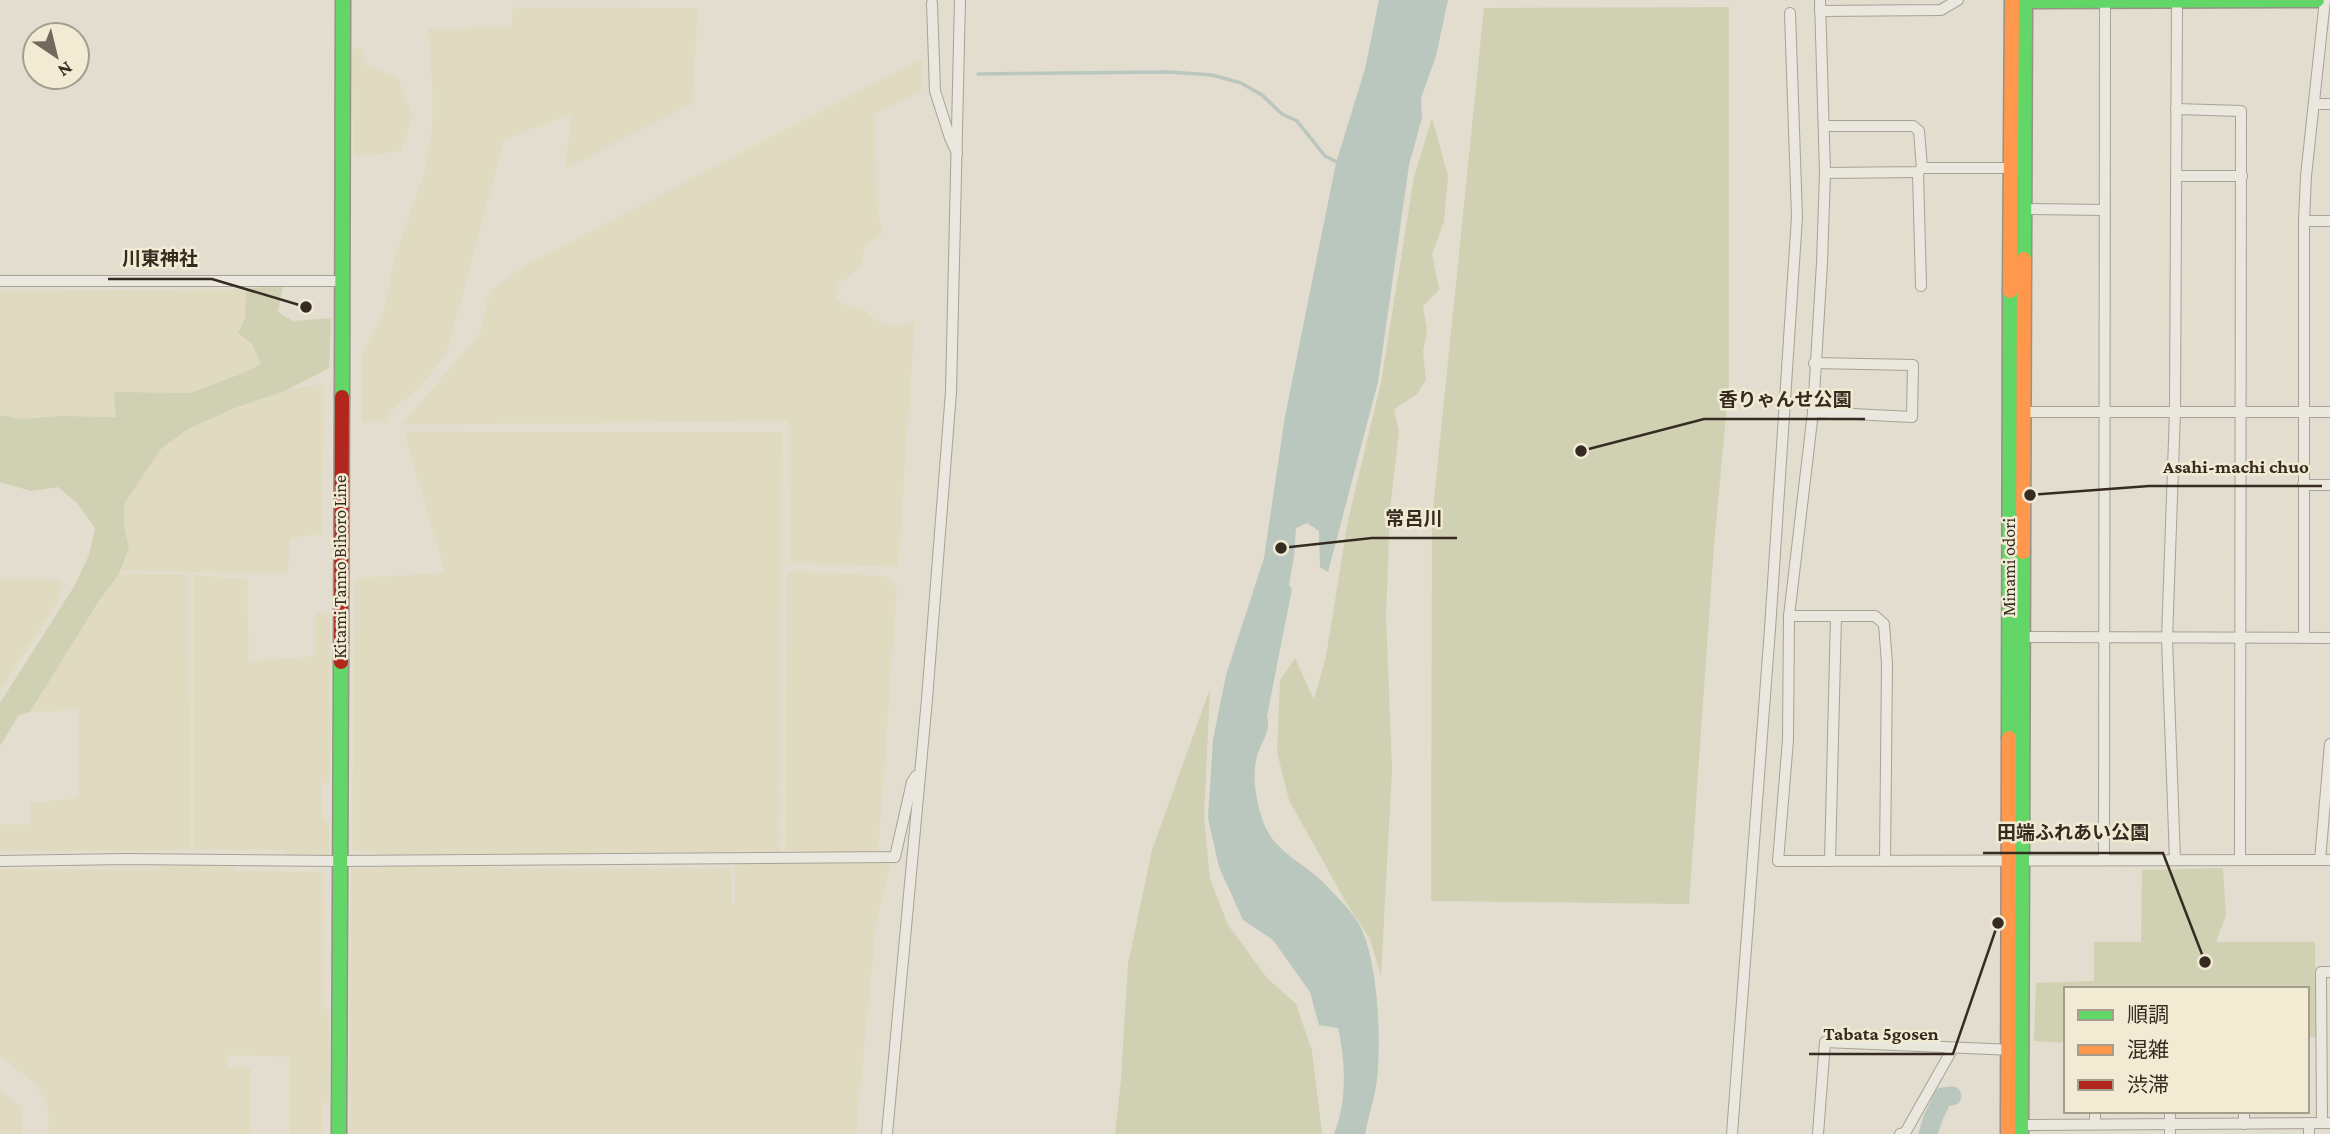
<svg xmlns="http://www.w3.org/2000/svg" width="2330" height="1134" viewBox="0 0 2330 1134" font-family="'Crimson Pro','Noto Sans JP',serif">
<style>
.farmland{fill:#e0dbc0}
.green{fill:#cfd1b2}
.water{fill:#b9c7bf}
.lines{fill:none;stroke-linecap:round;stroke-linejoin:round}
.stream{stroke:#b9c7bf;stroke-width:3.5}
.river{stroke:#b9c7bf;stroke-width:19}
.street-casing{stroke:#a7a296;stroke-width:12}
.fast-casing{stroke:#979186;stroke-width:17}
.slow-casing{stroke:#979186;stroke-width:17}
.jam-casing{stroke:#979186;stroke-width:17}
.street{stroke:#eae7de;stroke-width:10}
.fast{stroke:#63d668;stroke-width:14}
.slow{stroke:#ff974d;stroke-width:14}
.jam{stroke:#b3261e;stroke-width:14}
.labels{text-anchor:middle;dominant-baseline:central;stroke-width:5;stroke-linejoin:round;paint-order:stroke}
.street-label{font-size:18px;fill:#352b20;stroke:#f2ebd4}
.leader{fill:none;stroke:#352b20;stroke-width:2.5}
.callout-dot{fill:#352b20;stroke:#f2ebd4;stroke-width:2.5}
.callout-label{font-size:19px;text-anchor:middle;font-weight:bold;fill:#352b20;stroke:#f2ebd4;stroke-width:5;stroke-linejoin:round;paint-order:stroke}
</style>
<rect width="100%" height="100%" fill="#e2ddce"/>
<g class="farmland">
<polygon points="513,7 698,8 692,104 565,169 572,113 504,140 447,353 419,388 391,411 385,423 362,422 363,353 384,310 395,256 423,176 431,137 433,100 428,29 511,27"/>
<polygon points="363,48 365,64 398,77 413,116 401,151 354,157 351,49"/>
<polygon points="921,59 921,91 875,114 877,207 883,233 865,244 861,267 838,284 836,298 847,307 863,309 880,323 899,326 915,321 898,567 790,563 788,421 401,425 481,332 486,302 493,289 524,266"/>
<polygon points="246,289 245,318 252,344 261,364 241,374 190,393 114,392 117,417 58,416 22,419 0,415 0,291"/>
<polygon points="324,383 322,534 290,538 288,573 121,571 129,548 124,525 124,504 161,449 188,429 235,408 285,391"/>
<polygon points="404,432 781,432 780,851 405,856 352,850 355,578 445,573"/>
<polygon points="787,571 886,576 897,587 878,853 785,851"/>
<polygon points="119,574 188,574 190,850 0,852 0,824 30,825 30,803 79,798 78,710 30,712 64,655"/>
<polygon points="193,575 247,579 249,661 315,656 316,613 330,612 331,754 329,782 322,784 323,821 329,821 330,855 286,856 285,850 194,850"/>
<polygon points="0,579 62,580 59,599 0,691"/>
<polygon points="891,862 876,926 856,1134 349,1134 351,868 460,865 505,869 731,868 732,904 735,904 735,863"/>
<polygon points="159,866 233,866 234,871 324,872 324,1009 330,1010 329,1103 323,1104 323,1134 290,1134 290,1057 228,1055 227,1067 251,1068 251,1134 48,1134 49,1115 45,1099 36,1085 0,1056 0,869 159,870"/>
<polygon points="0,1091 21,1106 22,1134 0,1134"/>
</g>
<g class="green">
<polygon points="1729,7 1729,383 1714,545 1689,904 1431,901 1432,519 1484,8"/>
<polygon points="1432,118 1448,176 1444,222 1432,254 1439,290 1423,306 1427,330 1423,352 1426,380 1416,395 1394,409 1399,432 1390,510 1386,615 1392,769 1381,976 1370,939 1347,904 1289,800 1277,752 1280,680 1295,658 1314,700 1326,656 1348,520 1381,383 1414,177"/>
<polygon points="283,285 278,312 293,321 331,318 329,368 285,391 235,408 188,429 161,449 124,504 124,525 129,548 119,574 97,604 30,712 18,716 0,746 0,703 75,585 89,555 95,528 79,505 58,487 31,491 0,482 0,415 22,419 58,416 116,417 114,392 190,393 241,374 261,364 252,344 238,333 245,318 246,289"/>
<polygon points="1210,689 1204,817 1210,879 1228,925 1267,978 1296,1004 1312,1051 1322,1134 1115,1134 1121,1080 1128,964 1152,850"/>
<polygon points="2223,868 2226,915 2216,942 2315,942 2316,1037 2307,1037 2307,989 2066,989 2066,1043 2034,1041 2036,983 2094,981 2094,942 2141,942 2142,870"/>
</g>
<path class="water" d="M1379,0H1448L1436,56L1421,98L1422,118L1409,165L1378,382L1328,572L1320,567L1319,531L1307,523L1296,528L1294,556L1289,585L1292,589L1267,716C1272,733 1258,745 1256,761C1252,781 1257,805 1264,824C1275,852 1304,863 1324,883C1335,895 1351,910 1359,924C1379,961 1382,1046 1376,1087C1373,1103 1368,1118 1365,1134H1334C1347,1102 1346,1062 1338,1028L1319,1025L1310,992L1273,940L1243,920L1219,867L1208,818L1213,740L1226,675L1264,558L1285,416L1336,163L1365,69Z"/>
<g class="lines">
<polyline class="stream" points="978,74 1169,72 1212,75 1241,83 1262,95 1282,114 1297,121 1325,156 1339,163"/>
<polyline class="river" points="1928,1134 1933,1118 1943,1097 1952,1096"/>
<defs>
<g id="street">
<polyline points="1820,0 1825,173 1822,263 1813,412 1789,616 1788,740 1778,861 2330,860"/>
<polyline points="932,3 935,91 950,138 957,153"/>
<polyline points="1820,11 1941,10 1958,0"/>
<polyline points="2315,104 2330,104"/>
<polyline points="2176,109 2241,111 2240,859"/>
<polyline points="1824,126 1913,126 1919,131 1922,168"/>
<polyline points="1918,172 1921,286"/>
<polyline points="1825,173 1918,172 1922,168 2016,168"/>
<polyline points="2176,176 2242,176"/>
<polyline points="2023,209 2104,210"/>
<polyline points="2304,221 2330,221"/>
<polyline points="0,281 341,281"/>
<polyline points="1813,412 1912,417 1913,365 1814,363"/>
<polyline points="2024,412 2330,412"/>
<polyline points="2303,485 2330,485"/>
<polyline points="1789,616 1875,616 1884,624 1887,664 1885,861"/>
<polyline points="2017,637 2330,638"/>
<polyline points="2304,638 2304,221 2306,176 2325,0"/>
<polyline points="2104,860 2105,1"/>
<polyline points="2175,860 2167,639 2175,412 2177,0"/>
<polyline points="2320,860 2330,744"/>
<polyline points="0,861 124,859 340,861 895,857 912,782 916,776"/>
<polyline points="1830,861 1836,616"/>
<polyline points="2170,1111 2170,1134"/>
<polyline points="2244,1111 2244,1124"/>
<polyline points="2322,1123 2321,972 2330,972"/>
<polyline points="2095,1124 2095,1111"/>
<polyline points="2015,1125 2330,1123"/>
<polyline points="887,1134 927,699 951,392 960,0"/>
<polyline points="1732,1134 1770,629 1797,217 1790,13"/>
<polyline points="1818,1134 1825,1042 2014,1050"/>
<polyline points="1900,1134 1905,1133 1953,1048"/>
<polyline points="2309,1134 2309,1123"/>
</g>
<g id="fast">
<polyline points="2025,1 2317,0"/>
<polyline points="2024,259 2025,0"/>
<polyline points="342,397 343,0"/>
<polyline points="2009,738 2010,291"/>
<polyline points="339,1134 341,662"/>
<polyline points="2021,1134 2023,552"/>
</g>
<g id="slow">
<polyline points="2010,291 2012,0"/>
<polyline points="2023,552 2024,259"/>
<polyline points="2008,1134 2009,738"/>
</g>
<polyline id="jam" points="341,662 342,397"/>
</defs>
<use href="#street" class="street-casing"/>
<use href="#fast" class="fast-casing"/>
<use href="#slow" class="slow-casing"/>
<use href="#jam" class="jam-casing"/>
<use href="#street" class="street"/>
<use href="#fast" class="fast"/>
<use href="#slow" class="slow"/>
<use href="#jam" class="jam"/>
</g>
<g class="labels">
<g class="street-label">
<text transform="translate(340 567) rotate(-90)">Kitami Tanno Bihoro Line</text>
<text transform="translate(2009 567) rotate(-90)">Minami odori</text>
</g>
</g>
<path class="leader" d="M306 307L212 279H108M1581 451L1704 419H1865M2030 495L2149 486H2322M1281 548L1372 538H1457M2205 962L2163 853H1983M1998 923L1953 1054H1809"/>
<g class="callout-dot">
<circle cx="306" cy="307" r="7"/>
<circle cx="1581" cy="451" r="7"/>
<circle cx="2030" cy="495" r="7"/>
<circle cx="1281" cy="548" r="7"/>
<circle cx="2205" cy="962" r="7"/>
<circle cx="1998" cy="923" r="7"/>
</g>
<g class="callout-label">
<text x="160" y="265">川東神社</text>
<text x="1785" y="406">香りゃんせ公園</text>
<text x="2236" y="473">Asahi-machi chuo</text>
<text x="1414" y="525">常呂川</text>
<text x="2073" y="839">田端ふれあい公園</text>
<text x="1881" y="1040">Tabata 5gosen</text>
</g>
<rect x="2064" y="987" width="245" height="126" fill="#f2ebd4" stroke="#a69e8c" stroke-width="2"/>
<rect x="2078" y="1010" width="35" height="10" fill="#63d668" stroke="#a69e8c" stroke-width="2"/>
<text x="2127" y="1022" font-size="21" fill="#352b20">順調</text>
<rect x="2078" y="1045" width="35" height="10" fill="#ff974d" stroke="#a69e8c" stroke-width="2"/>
<text x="2127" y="1057" font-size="21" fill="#352b20">混雑</text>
<rect x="2078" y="1080" width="35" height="10" fill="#b3261e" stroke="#a69e8c" stroke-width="2"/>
<text x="2127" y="1092" font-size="21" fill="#352b20">渋滞</text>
<g transform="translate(56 56) rotate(145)"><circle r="33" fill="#f2ebd4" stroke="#a69e8c" stroke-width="2"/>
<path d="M0-5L12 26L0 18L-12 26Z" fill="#72695d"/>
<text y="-10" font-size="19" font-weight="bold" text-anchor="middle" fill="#352b20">N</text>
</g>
</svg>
